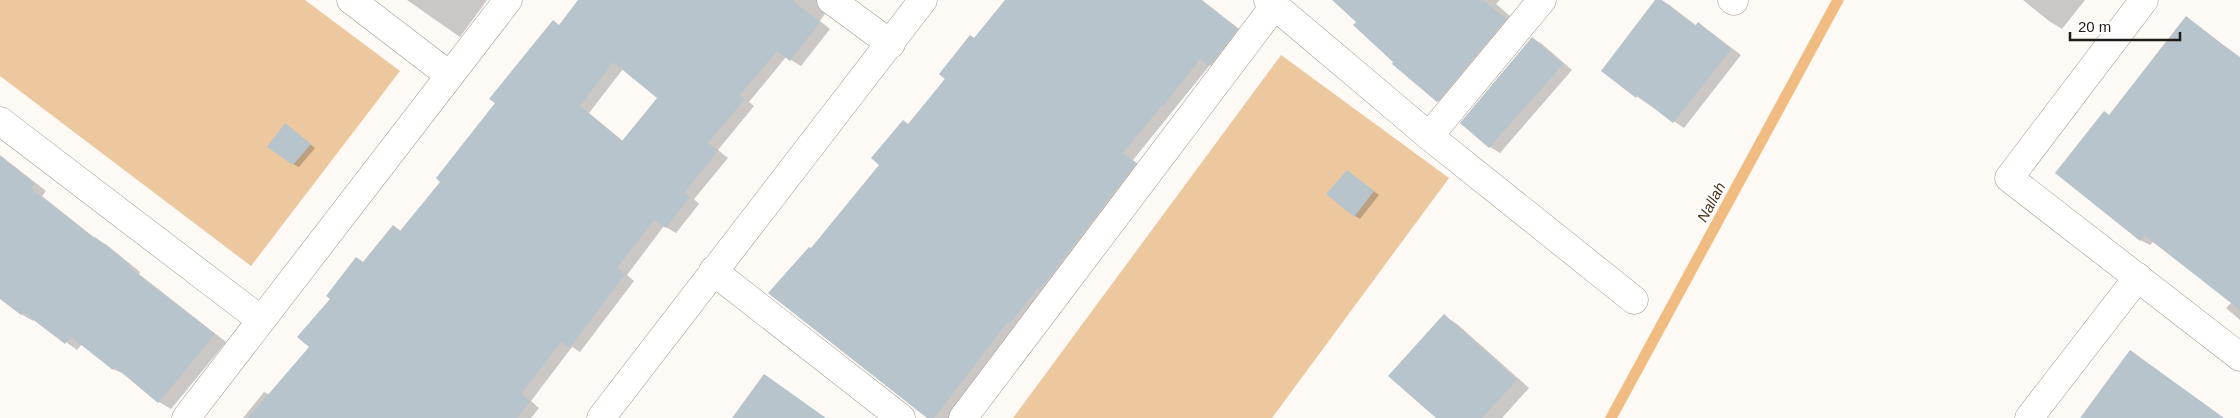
<svg xmlns="http://www.w3.org/2000/svg" width="2240" height="418" viewBox="0 0 2240 418" font-family="Helvetica,sans-serif">
<style>
.green{fill:#edc89f}
.shadow{fill:#0003;fill-rule:evenodd}
.lines{fill:none;stroke-linecap:round;stroke-linejoin:round}
.stream{stroke:#f1bc81;stroke-width:11}
.building{fill:#b7c4cc;fill-rule:evenodd}
.street-casing{stroke:#a2988f;stroke-width:29}
.street{stroke:#fff;stroke-width:28}
.labels{text-anchor:middle;dominant-baseline:central;stroke-width:4;stroke-linejoin:round;paint-order:stroke}
.water-label{font-size:15px;font-style:italic;fill:#483218;stroke:#fff}
</style>
<rect width="100%" height="100%" fill="#fdf9f5"/>
<g class="green">
<polygon points="0,0 305,0 400,71 251,266 0,76"/>
<polygon points="1281,55 1449,178 1272,418 1013,418"/>
</g>
<g class="shadow">
<polygon points="407,0 487,0 460,37"/>
<path d="M579,0H827L826,12L820,21L830,29L801,66L786,57L749,102L754,106L718,150L728,158L694,199L699,204L676,233L664,226L627,275L634,281L580,352L572,347L531,401L539,408L531,418H243L264,392L270,395L311,347L364,263L393,226L401,231L442,181L554,22L560,26ZM623,69L659,98L623,141L589,113Z"/>
<polygon points="1006,0 1202,0 1247,35 1220,71 1210,65 1133,160 1145,170 1018,328 949,418 929,418 811,250 881,165 909,125"/>
<polygon points="1333,0 1500,0 1496,4 1518,23 1448,107 1437,101 1395,62 1358,22"/>
<polygon points="1657,0 1668,4 1697,26 1698,24 1708,30 1741,55 1684,128 1636,96"/>
<polygon points="2023,0 2085,0 2062,29 2049,21"/>
<polygon points="2186,18 2240,57 2240,320 2226,308 2232,302 2154,241 2150,245 2140,240 2110,116"/>
<polygon points="1532,38 1542,44 1572,70 1500,153 1490,147 1462,123"/>
<polygon points="291,128 315,148 299,167 293,164"/>
<polygon points="0,155 46,191 42,196 95,238 107,245 140,272 139,274 226,342 171,409 159,402 126,375 113,369 82,344 77,350 34,319 33,321 21,314 0,297"/>
<polygon points="1352,175 1379,195 1360,219 1355,216"/>
<polygon points="1444,316 1457,324 1529,388 1502,418 1437,418"/>
</g>
<g class="lines">
<polyline class="stream" points="1611,418 1838,0"/>
</g>
<g class="building">
<path d="M578,0H792L820,22L790,61L777,51L740,95L745,99L708,143L718,151L684,193L690,197L666,228L654,220L617,268L625,274L570,348L561,342L521,394L530,401L517,418H248L309,347L297,337L330,299L326,296L356,257L363,262L393,225L400,231L440,182L436,178L495,103L489,99L553,20L559,25ZM613,62L657,98L622,141L580,106Z"/>
<polygon points="1005,0 1201,0 1238,29 1209,66 1200,59 1163,106 1162,105 1123,153 1136,163 1040,289 1038,288 1009,324 1007,323 934,418 927,418 768,293 809,247 811,248 879,165 871,158 903,120 908,124 945,79 939,74 970,35 974,38"/>
<polygon points="1332,0 1483,0 1506,19 1437,102 1392,64 1393,62 1353,25 1356,22"/>
<polygon points="1655,0 1662,0 1695,26 1698,22 1731,49 1673,123 1637,95 1636,98 1601,71"/>
<polygon points="2186,16 2240,58 2240,310 2144,235 2140,241 2055,173 2104,111 2109,115"/>
<polygon points="1532,37 1563,64 1489,148 1460,123"/>
<polygon points="285,123 311,144 293,165 267,147"/>
<polygon points="0,156 35,184 31,189 94,238 95,237 130,265 128,267 215,334 158,403 115,367 113,370 71,337 65,344 23,312 21,315 0,299"/>
<polygon points="1347,170 1374,191 1354,217 1326,194"/>
<polygon points="1444,314 1517,380 1482,418 1436,418 1388,376"/>
<polygon points="2130,350 2224,418 2080,418"/>
<polygon points="764,374 826,418 732,418"/>
</g>
<g class="lines">
<defs>
<g id="street">
<polyline points="351,0 449,75"/>
<polyline points="831,0 891,44"/>
<polyline points="1268,0 1429,136 1542,0"/>
<polyline points="1732,0 1734,1"/>
<polyline points="2144,0 2009,178 2240,357"/>
<polyline points="0,121 261,320"/>
<polyline points="1429,136 1634,300"/>
<polyline points="713,271 901,418"/>
<polyline points="186,418 508,0"/>
<polyline points="601,418 923,0"/>
<polyline points="963,418 1275,5"/>
<polyline points="2029,418 2138,277"/>
</g>
</defs>
<use href="#street" class="street-casing"/>
<use href="#street" class="street"/>
</g>
<g class="labels">
<g class="water-label">
<text transform="translate(1711 202) rotate(-62)">Nallah</text>
</g>
</g>
<path d="M2070 32v8h110v-8" fill="none" stroke="#1f1c18" stroke-width="2.5"/>
<text x="2078" y="32" font-size="15" fill="#1f1c18" stroke="#ffffff" stroke-width="4" paint-order="stroke">20 m</text>
</svg>
